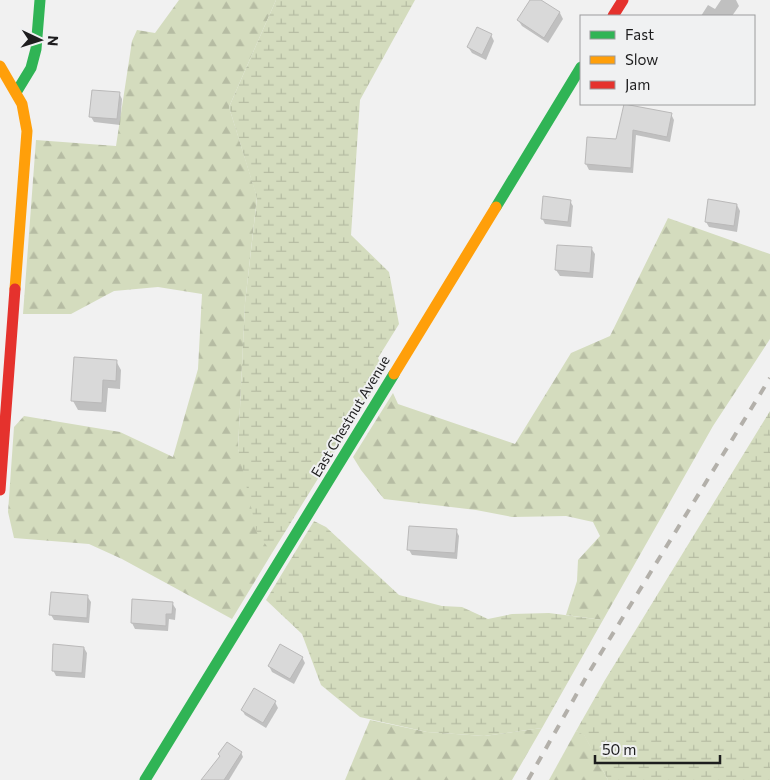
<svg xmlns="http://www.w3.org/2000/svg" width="770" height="780" viewBox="0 0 770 780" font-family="Commissioner,sans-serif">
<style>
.forest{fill:url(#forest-firs)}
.wetland{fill:url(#wetland-marsh)}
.shadow{fill:#0003}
.building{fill:#d9d9d9;stroke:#bab9b9}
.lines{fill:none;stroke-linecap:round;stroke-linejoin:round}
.fast{stroke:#30b455;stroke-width:11}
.slow{stroke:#ff9f0a;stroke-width:11}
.jam{stroke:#e5322d;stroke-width:11}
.rail{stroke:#b3b0aa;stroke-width:4;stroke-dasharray:9 9;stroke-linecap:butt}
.labels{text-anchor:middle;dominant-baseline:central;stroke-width:4;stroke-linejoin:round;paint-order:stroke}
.street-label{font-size:14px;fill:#1d1d1e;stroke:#f0f1f2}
</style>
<defs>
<pattern id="forest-firs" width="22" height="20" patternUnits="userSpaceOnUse" patternTransform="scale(1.25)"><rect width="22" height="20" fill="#d4dcbe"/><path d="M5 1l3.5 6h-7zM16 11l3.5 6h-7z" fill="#b6bca3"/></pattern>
<pattern id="wetland-marsh" width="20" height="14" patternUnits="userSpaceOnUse" patternTransform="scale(1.25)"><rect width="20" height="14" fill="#d4dcbe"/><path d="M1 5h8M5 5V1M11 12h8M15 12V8" fill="none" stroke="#b6bca3"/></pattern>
</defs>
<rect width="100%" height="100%" fill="#f1f1f1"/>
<g class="forest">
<polygon points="179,0 276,0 229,107 257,197 245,303 238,449 272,553 232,619 122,559 89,544 14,538 8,512 14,427 24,416 120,432 173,457 198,369 202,294 158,287 114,291 71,314 23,314 36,140 116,146 132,41 137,30 155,33"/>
<polygon points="668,218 770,254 770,339 713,426 603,620 566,615 577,581 578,560 600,536 593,522 566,516 512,517 476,510 384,499 361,470 353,457 393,393 398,404 515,444 571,353 610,336"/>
<polygon points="370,720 427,732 484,736 542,728 512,780 345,780"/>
<polygon points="576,731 584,734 608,780 549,780"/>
</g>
<g class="wetland">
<polygon points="276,0 415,0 360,100 351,235 389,272 399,324 378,358 384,372 272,553 257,533 238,449 245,303 257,198 229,107"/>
<polygon points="770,411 770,780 608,780 584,735 576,731 605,680"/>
<polygon points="314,521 326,527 399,595 442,606 462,607 488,619 512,614 549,613 603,620 542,728 484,736 427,732 360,717 321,685 302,634 266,600"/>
</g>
<g class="shadow">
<polygon points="531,0 539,0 560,13 563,19 548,43 522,26 518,20"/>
<polygon points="721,0 736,0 739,6 732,16 701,16 708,5 715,9"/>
<polygon points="491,35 494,41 486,60 472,53 468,47"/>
<polygon points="119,93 122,99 120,125 94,122 91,117"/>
<polygon points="625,104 671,114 674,120 670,142 636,135 633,173 589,170 586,164 588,138 617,140"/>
<polygon points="570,201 573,206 571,227 545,224 542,218"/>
<polygon points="737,205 740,211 737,232 709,227 706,222"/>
<polygon points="591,248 595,254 593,278 560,276 556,270"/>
<polygon points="116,361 121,370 120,389 108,388 106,412 78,410 73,401"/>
<polygon points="456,530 459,536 457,559 412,555 409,550"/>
<polygon points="87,596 91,602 89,623 54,620 51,615"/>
<polygon points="172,603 176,609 175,620 169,619 168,631 135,629 132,623"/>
<polygon points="84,648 87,653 85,678 56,676 53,670"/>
<polygon points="302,657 305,663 294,684 272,672 269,666"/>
<polygon points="275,702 278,708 266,728 245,715 242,710"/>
<polygon points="241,752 243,757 229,780 203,780"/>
</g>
<g class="building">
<polygon points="530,0 541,0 560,12 544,38 517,20"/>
<polygon points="477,27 492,34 482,55 467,47"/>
<polygon points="92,90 120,92 117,119 89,117"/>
<polygon points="624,104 672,113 667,137 633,130 631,168 585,164 587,137 616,139"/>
<polygon points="543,196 571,200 568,222 541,219"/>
<polygon points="708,199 737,204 734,226 705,222"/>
<polygon points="557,245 592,247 590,273 555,270"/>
<polygon points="74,357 117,360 116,381 103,380 102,403 71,401"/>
<polygon points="409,526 457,529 455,553 407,550"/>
<polygon points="51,592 88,595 87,618 49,615"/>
<polygon points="132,599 173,602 172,614 166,614 166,626 131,623"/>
<polygon points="53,644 84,647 82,673 52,671"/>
<polygon points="280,644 303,657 290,679 268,666"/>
<polygon points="254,688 276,701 263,723 241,710"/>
<polygon points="227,742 242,752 224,780 201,780 220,756 218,754"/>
</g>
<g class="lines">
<g class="fast">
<polyline points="17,91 31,68 36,49 40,0"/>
<polyline points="496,207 581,67"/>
<polyline points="145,780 394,374"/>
</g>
<g class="slow">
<polyline points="0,66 22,104 27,131 15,289"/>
<polyline points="394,374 496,207"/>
</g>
<g class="jam">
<polyline points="613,16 623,0"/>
<polyline points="0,490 15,289"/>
</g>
<polyline class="rail" points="528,780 588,674 770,378"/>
</g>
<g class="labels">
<g class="street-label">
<text transform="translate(350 416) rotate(-59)">East Chestnut Avenue</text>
</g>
</g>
<rect x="580" y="15" width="175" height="90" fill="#f0f1f2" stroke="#9c9c9d"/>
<rect x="590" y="31" width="25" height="8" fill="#30b455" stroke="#9c9c9d"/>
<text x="625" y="40" font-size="15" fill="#1d1d1e">Fast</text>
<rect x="590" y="56" width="25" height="8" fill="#ff9f0a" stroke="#9c9c9d"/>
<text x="625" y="65" font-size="15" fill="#1d1d1e">Slow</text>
<rect x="590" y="81" width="25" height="8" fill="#e5322d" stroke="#9c9c9d"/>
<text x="625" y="90" font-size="15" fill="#1d1d1e">Jam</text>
<g transform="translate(40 40) rotate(94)" stroke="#f0f1f2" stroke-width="4" paint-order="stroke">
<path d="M0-4L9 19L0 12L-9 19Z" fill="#1d1d1e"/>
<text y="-8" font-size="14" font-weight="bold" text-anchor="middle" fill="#1d1d1e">N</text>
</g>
<path d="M595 755v8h125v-8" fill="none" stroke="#1d1d1e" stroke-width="2.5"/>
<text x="602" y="755" font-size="15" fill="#1d1d1e" stroke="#f0f1f2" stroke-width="4" paint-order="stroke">50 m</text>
</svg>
